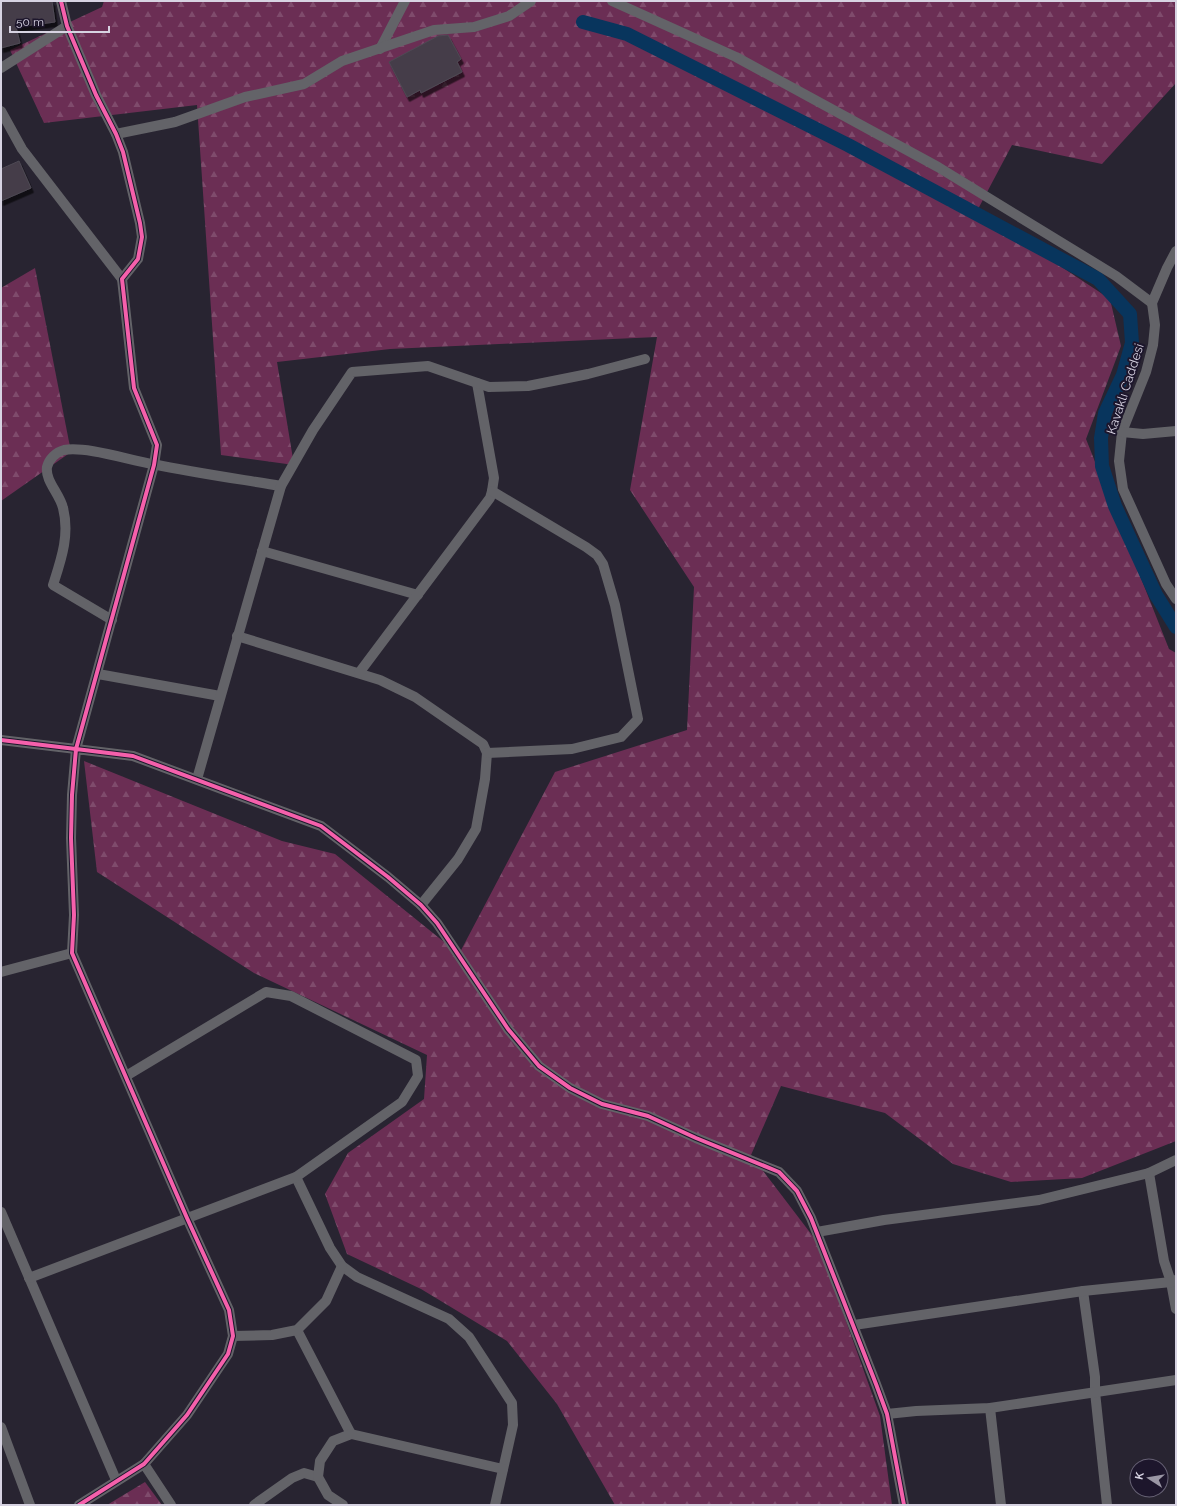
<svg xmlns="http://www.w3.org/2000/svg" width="1177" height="1506" viewBox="0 0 1177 1506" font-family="Raleway,sans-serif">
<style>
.forest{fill:url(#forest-firs)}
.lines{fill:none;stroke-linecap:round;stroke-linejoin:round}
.canal{stroke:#08355d;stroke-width:14}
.building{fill:#443e48;stroke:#4e4954;filter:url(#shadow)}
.minor{stroke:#636368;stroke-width:10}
.cycleway-casing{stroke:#1d162c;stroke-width:6}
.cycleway{stroke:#f560ab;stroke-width:4}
.labels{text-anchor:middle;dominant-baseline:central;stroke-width:4;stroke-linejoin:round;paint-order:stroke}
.street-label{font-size:13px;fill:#d7d3e2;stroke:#1d162c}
</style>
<defs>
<pattern id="forest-firs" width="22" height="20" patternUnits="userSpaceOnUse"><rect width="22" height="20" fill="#6b2e54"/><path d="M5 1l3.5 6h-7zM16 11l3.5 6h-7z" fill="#7f4b6c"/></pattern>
<filter id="shadow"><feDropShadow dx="2.5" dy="4.5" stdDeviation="0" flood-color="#0009"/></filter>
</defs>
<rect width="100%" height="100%" fill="#282431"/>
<g class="forest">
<polygon points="104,1 1176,1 1176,83 1102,164 1012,145 977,211 1110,299 1121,346 1086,439 1169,649 1176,653 1176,1141 1082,1178 1011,1182 953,1164 885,1113 781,1086 751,1155 818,1243 880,1416 892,1505 615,1505 557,1404 507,1341 421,1289 347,1254 325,1194 348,1153 424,1099 427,1055 254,973 97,872 84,761 282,841 335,854 459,954 555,772 687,730 694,587 630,490 657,337 390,349 277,362 294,465 221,455 197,105 44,123 10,50 102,7"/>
<polygon points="35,268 71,452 1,501 1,288"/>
<polygon points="145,1482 162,1505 107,1505"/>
</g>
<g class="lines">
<polyline class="canal" points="583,22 627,34 848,145 1098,279 1130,314 1132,343 1123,375 1105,413 1101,438 1102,466 1115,506 1156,595 1176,627"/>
</g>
<g class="building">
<polygon points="1,1 52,1 55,22 16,27 20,43 1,48"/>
<polygon points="448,35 461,59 457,62 462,72 421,93 420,90 407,97 389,62 438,36"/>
<polygon points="19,161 31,188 1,201 1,169"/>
</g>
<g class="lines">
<g class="minor">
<polyline points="612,1 736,57 938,167 1116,276 1152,303"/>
<polyline points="380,49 405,1"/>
<polyline points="1,68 67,26"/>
<polyline points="1,111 22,149 122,279"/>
<polyline points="116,134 175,122 245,97 304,84 342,61 434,30 474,27 509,16 531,1"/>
<polyline points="1176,251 1167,268 1152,303 1155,325 1153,345 1146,372 1122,432 1119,461 1123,489 1166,584 1176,599"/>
<polyline points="1122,432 1143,434 1176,431"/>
<polyline points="262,551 418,595"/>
<path d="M112,620L53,585C61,560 70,535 63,508C60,494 45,481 47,467C49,459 56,452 64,450C86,446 129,460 153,464C195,473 239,479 281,486"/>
<polyline points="237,636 380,680 415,697 483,744 487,753 485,779 476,829 458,859 421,905"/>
<polyline points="359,673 490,498 492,491 494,478 477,383"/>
<polyline points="98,674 220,696"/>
<polyline points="1,740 76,749 154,465 157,445 134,388 122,279 138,259 142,237 140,223 123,152 116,134 96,95 67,26 61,1"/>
<polyline points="487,753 572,749 621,737 638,719 615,605 603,564 597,555 586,547 492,491"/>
<polyline points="197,779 281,486 313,430 352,372 428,366 489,387 528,386 588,374 645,359"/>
<polyline points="1,972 72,953"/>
<polyline points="1149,1173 1164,1261 1171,1282 1176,1309"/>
<polyline points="296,1177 330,1248 342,1266 357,1277 449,1319 469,1337 512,1403 513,1425 495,1505"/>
<polyline points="1,1212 116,1480"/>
<polyline points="817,1232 884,1220 1039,1200 1149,1173 1176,1160"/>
<polyline points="29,1278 296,1177 402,1102 418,1076 416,1060 291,996 266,992 126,1076"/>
<polyline points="1083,1291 1095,1377 1095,1392 1107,1505"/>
<polyline points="854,1325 1083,1291 1171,1282 1176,1280"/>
<polyline points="297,1330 351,1434"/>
<polyline points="233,1336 272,1335 297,1330 326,1301 342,1266"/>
<polyline points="990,1408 1001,1505"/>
<polyline points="887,1414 916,1411 990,1408 1176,1380"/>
<polyline points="1,1427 30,1505"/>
<polyline points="144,1464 171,1505"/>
<polyline points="79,1505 144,1464 187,1415 228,1354 233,1336 229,1310 187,1218 72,953 74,915 71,838 72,795 76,749 133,756 321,826 388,877 421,905 437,923 508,1029 539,1066 570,1088 602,1104 648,1116 696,1138 779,1172 797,1191 811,1218 876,1384 887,1414 904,1505"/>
<polyline points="254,1505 292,1478 304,1473 318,1477"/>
<polyline points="343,1505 328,1495 318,1477 320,1461 333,1441 351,1434 503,1469"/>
</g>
<defs>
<g id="cycleway">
<polyline points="1,740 76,749 154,465 157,445 134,388 122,279 138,259 142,237 140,223 123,152 116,134 96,95 67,26 61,1"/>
<polyline points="79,1505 144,1464 187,1415 228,1354 233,1336 229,1310 187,1218 72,953 74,915 71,838 72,795 76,749 133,756 321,826 388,877 421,905 437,923 508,1029 539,1066 570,1088 602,1104 648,1116 696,1138 779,1172 797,1191 811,1218 876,1384 887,1414 904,1505"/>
</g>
</defs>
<use href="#cycleway" class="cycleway-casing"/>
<use href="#cycleway" class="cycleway"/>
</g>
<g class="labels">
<g class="street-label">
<text transform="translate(1125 389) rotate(-72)">Kavaklı Caddesi</text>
</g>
</g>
<rect width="1177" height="1506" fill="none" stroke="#d7d3e2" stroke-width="4"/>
<g transform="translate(1149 1478) rotate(282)"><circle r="19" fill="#1d162c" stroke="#676275"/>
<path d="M0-3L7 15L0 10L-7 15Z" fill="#9a96a4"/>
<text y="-6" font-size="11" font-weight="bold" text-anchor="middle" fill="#d7d3e2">K</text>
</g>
<path d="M10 26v6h99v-6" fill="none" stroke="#d7d3e2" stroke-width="2"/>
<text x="16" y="26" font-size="12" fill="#d7d3e2" stroke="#1d162c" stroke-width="3" paint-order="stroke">50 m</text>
</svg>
